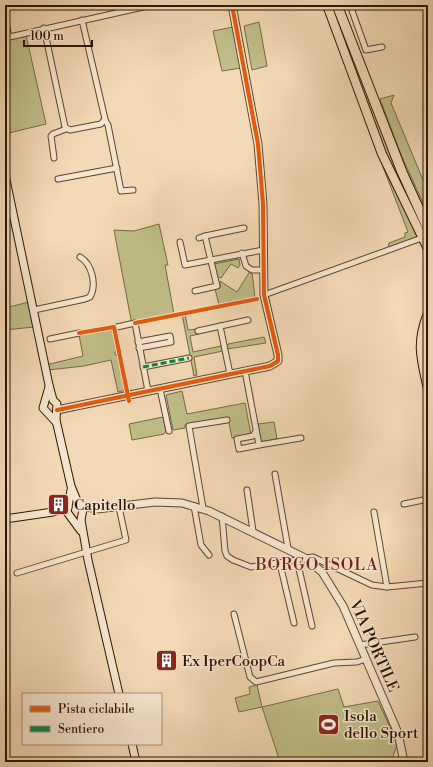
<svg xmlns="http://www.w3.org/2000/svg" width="433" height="767" viewBox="0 0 433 767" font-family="'Libre Bodoni',serif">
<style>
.green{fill:#c0be8a;stroke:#766945}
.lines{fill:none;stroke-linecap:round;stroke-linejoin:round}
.minor-casing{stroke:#5e452d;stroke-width:7}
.tertiary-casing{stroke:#5e452d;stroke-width:9}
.secondary-casing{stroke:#2d1400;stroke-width:9}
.primary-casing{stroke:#2d1400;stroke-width:10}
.trunk-casing{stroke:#2d1400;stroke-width:11}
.minor{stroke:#f7e6cf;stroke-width:5}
.tertiary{stroke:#f7e6cf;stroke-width:7}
.secondary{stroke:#f7e6cf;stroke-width:7}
.primary{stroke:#f3d9b5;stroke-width:8}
.trunk{stroke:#f3d9b5;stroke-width:9}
.quiet{stroke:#00873e;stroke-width:3;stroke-dasharray:6 3;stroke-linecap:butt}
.cycleway-casing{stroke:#f7e6cf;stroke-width:6}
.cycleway{stroke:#e8590c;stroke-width:4}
.labels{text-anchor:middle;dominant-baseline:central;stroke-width:3;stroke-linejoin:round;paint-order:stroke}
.poi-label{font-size:15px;fill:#2d1400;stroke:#f7e6cf;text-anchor:start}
.street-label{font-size:15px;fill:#2d1400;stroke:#f7e6cf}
.neighbourhood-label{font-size:16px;letter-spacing:1px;fill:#7a1f14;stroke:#f7e6cf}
</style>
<rect width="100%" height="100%" fill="#f3d9b5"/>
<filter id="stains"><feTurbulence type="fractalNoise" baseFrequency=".005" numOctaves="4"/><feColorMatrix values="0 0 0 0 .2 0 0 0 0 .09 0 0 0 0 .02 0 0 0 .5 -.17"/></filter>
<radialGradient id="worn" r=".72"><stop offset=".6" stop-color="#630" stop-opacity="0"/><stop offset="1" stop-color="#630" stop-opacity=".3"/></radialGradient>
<g class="green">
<polygon points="329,5 334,5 427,234 423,235 395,177"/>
<polygon points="259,22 267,66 252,70 244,26"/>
<polygon points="233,27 241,68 222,71 213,31"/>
<polygon points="26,35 46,124 9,133 5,120 5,40"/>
<polygon points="394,95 391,103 428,192 428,214 402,157 380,99"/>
<polygon points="383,167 419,238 388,248 389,243 405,237 405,233 408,232"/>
<polygon points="159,224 168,265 165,265 174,314 132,325 114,230 134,231"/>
<polygon points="239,259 240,265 238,268 231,264 221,278 217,276 214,264"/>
<polygon points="250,271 252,272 255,298 219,305 215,289 220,288 220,281 237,292"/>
<polygon points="29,302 34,327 5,330 5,308"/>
<polygon points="182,314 185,314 188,330 198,329 199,334 190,336 193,352 221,346 223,351 194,357 197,375 194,376"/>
<polygon points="114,328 119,351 115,352 115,355 119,356 126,390 118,392 111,360 84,366 48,370 46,365 83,356 79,335"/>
<polygon points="264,337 266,343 227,349 228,344"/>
<polygon points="182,391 187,414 245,403 251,435 232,438 228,418 185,425 185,428 173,430 166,395"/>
<polygon points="163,417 166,431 164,434 132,440 129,424"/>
<polygon points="274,422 277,439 261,442 258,424"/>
<polygon points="257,685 262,707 239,712 235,698 250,694 249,687"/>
<path d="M338,689L344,707L378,701L397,742C397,750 392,754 392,762H280L262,707Z"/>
</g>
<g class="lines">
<defs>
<g id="minor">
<polyline points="350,5 366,50 382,47"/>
<polyline points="5,20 9,37"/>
<polyline points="44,28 65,127 70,130 101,124 105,119 82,20"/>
<polyline points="5,38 152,5"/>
<polyline points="105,120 108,125 121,191 133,190"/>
<polyline points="54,158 51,136 53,134 66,129"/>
<polyline points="58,179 117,168"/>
<polyline points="199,238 205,236"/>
<polyline points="180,242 185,265 263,250"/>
<polyline points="242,253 246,266 252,270 263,270"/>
<polyline points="195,291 217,286 205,236 244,228"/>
<polyline points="264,295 419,239"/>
<path d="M34,310L85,299L90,297C97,285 92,264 80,257"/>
<polyline points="220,326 230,374"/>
<polyline points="117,327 135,323 148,391"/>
<polyline points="198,331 248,320"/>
<polyline points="50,339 79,333"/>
<polyline points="138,342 170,336 171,342 139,348"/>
<polyline points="143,367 189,358"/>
<polyline points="245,371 259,445 239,449 237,439 253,436 256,431"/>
<polyline points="160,389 169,431"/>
<polyline points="259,445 301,438"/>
<polyline points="275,474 288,548"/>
<polyline points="247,490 253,531"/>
<polyline points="404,504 428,499"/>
<polyline points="194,506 201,545 209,555"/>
<polyline points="203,508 189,426 227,420"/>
<polyline points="374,512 387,587"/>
<polyline points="222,516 225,551 227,556 233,560 251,567 297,560 302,557"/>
<polyline points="305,558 313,557 372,585 387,587 428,583"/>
<polyline points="297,560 312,626"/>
<polyline points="280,564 294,623"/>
<polyline points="17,573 126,540 119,507"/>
<polyline points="234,614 250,677 256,682 334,663 357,662 366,659"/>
<polyline points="360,645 415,637"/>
</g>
<g id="tertiary">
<polyline points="57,410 270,366 278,361 278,355 264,295 263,204 258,144 232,5"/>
<polyline points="82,506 97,509 155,502 182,503 209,511 305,558 322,572 343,606 398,733 404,762"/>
</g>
<g id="secondary">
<polyline points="5,175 49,385 53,400 57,404 56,420 71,486 78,503 83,509 81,520 88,560 119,694"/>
<polyline points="49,387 43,408 56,422"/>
<polyline points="71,490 67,512 81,531"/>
<polyline points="5,519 53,512 68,507"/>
<polyline points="132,744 136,762"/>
</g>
<g id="primary">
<polyline points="327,5 382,154 428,249"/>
<path d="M428,313C416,343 421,358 428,389"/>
</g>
<polyline id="trunk" points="337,5 402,172 428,229"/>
</defs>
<use href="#minor" class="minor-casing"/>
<use href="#tertiary" class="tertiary-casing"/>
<use href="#secondary" class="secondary-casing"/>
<use href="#primary" class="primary-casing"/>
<use href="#trunk" class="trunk-casing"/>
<use href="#minor" class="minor"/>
<use href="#tertiary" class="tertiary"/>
<use href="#secondary" class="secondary"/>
<use href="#primary" class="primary"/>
<use href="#trunk" class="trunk"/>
<polyline class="quiet" points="143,367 189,358"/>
<defs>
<g id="cycleway">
<polyline points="135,323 257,299"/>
<polyline points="79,333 114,327 129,401"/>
<polyline points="57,410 270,366 278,361 278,355 264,295 263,204 258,144 232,5"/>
</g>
</defs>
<use href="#cycleway" class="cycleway-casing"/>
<use href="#cycleway" class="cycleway"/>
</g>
<defs>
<symbol id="building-square" viewBox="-11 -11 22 22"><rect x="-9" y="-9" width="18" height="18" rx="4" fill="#8f2418" stroke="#f7e6cf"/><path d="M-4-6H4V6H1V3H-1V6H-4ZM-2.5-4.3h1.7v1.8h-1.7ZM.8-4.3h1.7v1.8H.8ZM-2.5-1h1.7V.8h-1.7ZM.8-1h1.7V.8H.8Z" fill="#fff"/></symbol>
<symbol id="stadium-square" viewBox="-11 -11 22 22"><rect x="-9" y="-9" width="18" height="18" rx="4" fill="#8f2418" stroke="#f7e6cf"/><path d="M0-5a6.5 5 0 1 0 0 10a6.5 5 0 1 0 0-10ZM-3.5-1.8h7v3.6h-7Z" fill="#fff"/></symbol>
</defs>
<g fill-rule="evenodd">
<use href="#building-square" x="46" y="492" width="25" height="25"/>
<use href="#building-square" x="154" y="648" width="25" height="25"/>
<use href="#stadium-square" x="316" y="712" width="25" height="25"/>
</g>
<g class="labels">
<g class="poi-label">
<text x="74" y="505">Capitello</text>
<text x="182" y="661">Ex IperCoopCa</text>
<text x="344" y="716">Isola<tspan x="344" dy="17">dello Sport</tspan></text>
</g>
<g class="street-label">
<text transform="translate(374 646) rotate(66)">VIA PORTILE</text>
</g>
<g class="neighbourhood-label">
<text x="317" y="565">BORGO ISOLA</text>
</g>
</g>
<rect width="433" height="767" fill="none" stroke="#f3d9b5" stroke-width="20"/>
<rect x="6" y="6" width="421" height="755" fill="none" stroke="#2d1400" stroke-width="2"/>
<rect x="10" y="10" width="413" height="747" fill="none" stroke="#2d1400"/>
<rect x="22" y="693" width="140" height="52" fill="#f7e6cf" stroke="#a6927c"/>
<rect x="30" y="706" width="20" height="6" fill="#e8590c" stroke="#a6927c"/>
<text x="58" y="713" font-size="12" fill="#2d1400">Pista ciclabile</text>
<rect x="30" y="726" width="20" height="6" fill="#00873e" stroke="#a6927c"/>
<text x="58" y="733" font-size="12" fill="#2d1400">Sentiero</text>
<path d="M24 40v6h68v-6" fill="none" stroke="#2d1400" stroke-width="2"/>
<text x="30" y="40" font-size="12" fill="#2d1400" stroke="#f7e6cf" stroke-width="3" paint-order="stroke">100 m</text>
<rect width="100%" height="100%" filter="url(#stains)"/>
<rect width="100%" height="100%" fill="url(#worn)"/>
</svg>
